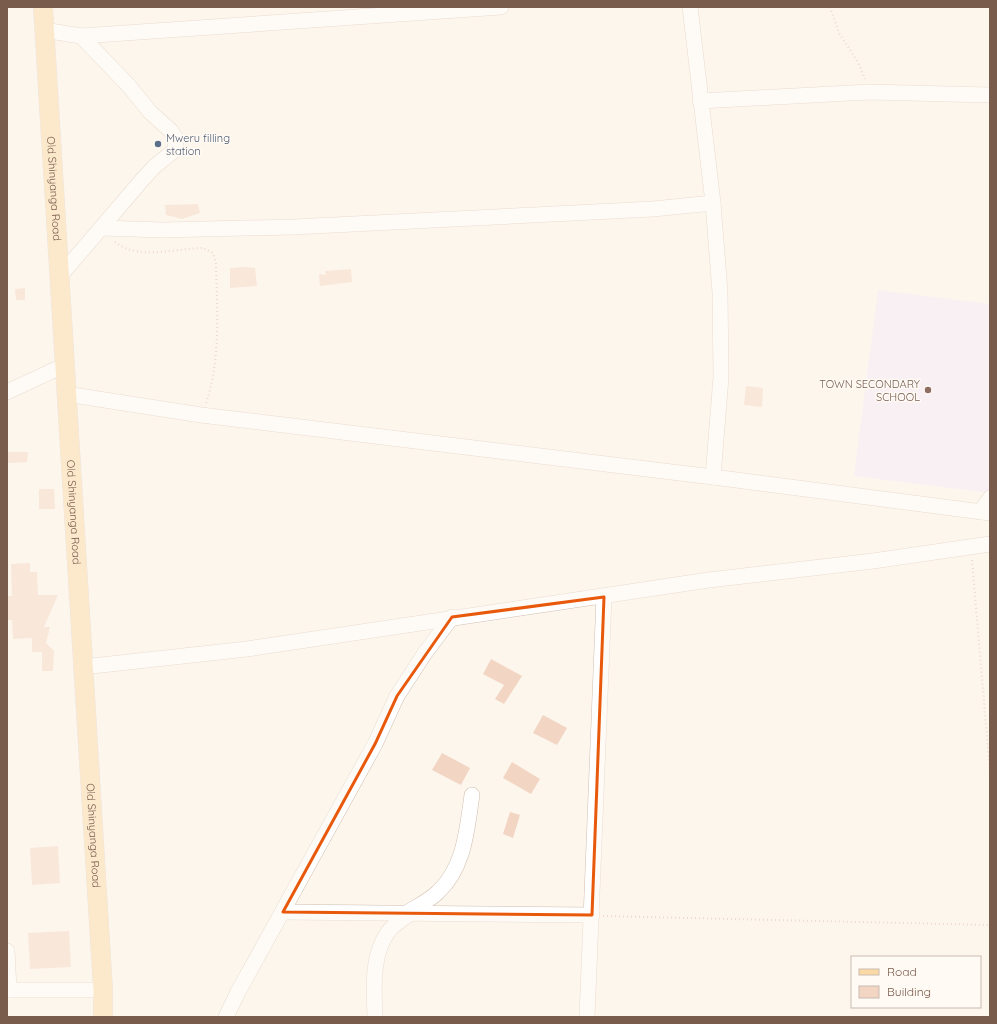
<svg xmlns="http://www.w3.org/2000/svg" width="997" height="1024" viewBox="0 0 997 1024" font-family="Quicksand,sans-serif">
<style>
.education{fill:#f3e8fa}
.building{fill:#f3d5c3}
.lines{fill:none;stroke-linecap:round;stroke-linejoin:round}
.minor-casing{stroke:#d1beb0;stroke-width:16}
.major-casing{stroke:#dad1cd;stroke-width:20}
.path{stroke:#d9b8a5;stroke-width:2;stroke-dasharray:1 3;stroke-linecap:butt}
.minor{stroke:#fff;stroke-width:15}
.major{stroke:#fbd9a5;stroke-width:19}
.marked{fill:none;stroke:#e8590c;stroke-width:3;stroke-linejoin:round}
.service-dot{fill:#5c6f8a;stroke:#fffaf3;stroke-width:1.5}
.education-dot{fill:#8d6e63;stroke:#fffaf3;stroke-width:1.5}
.labels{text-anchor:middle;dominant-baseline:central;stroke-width:3;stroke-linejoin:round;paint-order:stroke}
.service-label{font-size:11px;fill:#4e5e75;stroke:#fffaf3;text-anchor:start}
.street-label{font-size:11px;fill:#7a5c4d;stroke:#fffaf3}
.education-label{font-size:11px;fill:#785e54;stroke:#fffaf3;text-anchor:end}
</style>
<rect width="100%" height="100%" fill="#fdf6ec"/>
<polygon class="education" points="878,290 990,304 990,493 854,476"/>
<g class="building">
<polygon points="198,204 200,213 182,219 166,215 165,205"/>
<polygon points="244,267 255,268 257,286 230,288 230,268"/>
<polygon points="351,269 352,282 320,286 319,274 326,275 325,271"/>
<polygon points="25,288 25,300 16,300 15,289"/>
<polygon points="746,386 763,388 762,407 744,405"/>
<polygon points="8,452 28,452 27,462 8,463"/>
<polygon points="39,489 54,489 55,509 39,509"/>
<polygon points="30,563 30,572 37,572 38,595 58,595 44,627 50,627 46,643 54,651 53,671 42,671 42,652 32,652 32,638 13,639 12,620 7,620 7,596 12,596 11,564"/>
<polygon points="491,659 522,676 504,704 495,699 504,685 483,674"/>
<polygon points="543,715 567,728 557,745 533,733"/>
<polygon points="442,753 470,768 461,785 432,770"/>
<polygon points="512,762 540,779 531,794 503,778"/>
<polygon points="510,812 520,815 513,838 503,834"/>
<polygon points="58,846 60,883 32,885 30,848"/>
<polygon points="69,931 71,967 30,969 28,933"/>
</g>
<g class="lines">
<defs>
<g id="minor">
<polyline points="690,7 713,203 720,292 721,377 713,477"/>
<polyline points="44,30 81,36 501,7"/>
<polyline points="700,101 869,92 990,95"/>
<polyline points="101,228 163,230 293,227 653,209 713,203"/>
<polyline points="60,276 142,180 155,166 175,150 176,139 171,131 150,112 129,86 81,36"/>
<polyline points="7,392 65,365"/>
<polyline points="66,394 201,415 713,477 990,513"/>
<polyline points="980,512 990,498"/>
<polyline points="83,667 247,649 709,580 873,561 990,544"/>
<polyline points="283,912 592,915"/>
<path d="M405,914C416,907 429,901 438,892C465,867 467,828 472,795"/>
<polyline points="7,951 9,990"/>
<polyline points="7,990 103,990"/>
<polyline points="226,1017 238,992 375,744 397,696 425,653 452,617"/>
<path d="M375,1017C374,989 371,956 388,932C393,925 402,919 410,914"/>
<polyline points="587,1017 604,597"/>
</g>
<g id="major">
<path id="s1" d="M43,7L103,990V1017"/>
</g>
</defs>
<use href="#minor" class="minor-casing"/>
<use href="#major" class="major-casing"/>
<g class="path">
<polyline points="830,7 839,33 858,62 865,79"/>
<path d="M115,242C138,261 176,248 203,248L213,253L216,264C217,310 221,359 206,403"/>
<polyline points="972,560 990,773"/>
<polyline points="603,916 990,925"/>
</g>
<use href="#minor" class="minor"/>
<use href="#major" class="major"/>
</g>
<path d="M0 0H997V1024H0ZM604,597L592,915L283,912L375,744L397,696L452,617Z" fill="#fdf6ec" fill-opacity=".55" fill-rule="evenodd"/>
<path class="marked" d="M604,597L592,915L283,912L375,744L397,696L452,617Z"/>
<circle class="service-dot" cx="158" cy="144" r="4"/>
<circle class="education-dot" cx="928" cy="390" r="4"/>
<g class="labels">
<g class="service-label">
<text x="166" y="138">Mweru filling<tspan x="166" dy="13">station</tspan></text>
</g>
<g class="street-label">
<text stroke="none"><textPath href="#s1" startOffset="182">Old Shinyanga Road</textPath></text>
<text stroke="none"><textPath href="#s1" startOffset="506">Old Shinyanga Road</textPath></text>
<text stroke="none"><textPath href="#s1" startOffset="830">Old Shinyanga Road</textPath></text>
</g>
<g class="education-label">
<text x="920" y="384">TOWN SECONDARY<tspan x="920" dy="13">SCHOOL</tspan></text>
</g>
</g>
<rect width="997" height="1024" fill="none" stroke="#7a5c4d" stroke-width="16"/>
<rect x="851" y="956" width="130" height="52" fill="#fffaf3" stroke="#cabbb1"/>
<rect x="859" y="969" width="20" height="6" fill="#fbd9a5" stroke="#cabbb1"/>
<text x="887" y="976" font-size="12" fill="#7a5c4d">Road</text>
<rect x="859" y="986" width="20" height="12" fill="#f3d5c3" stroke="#cabbb1"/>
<text x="887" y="996" font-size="12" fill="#7a5c4d">Building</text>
</svg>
